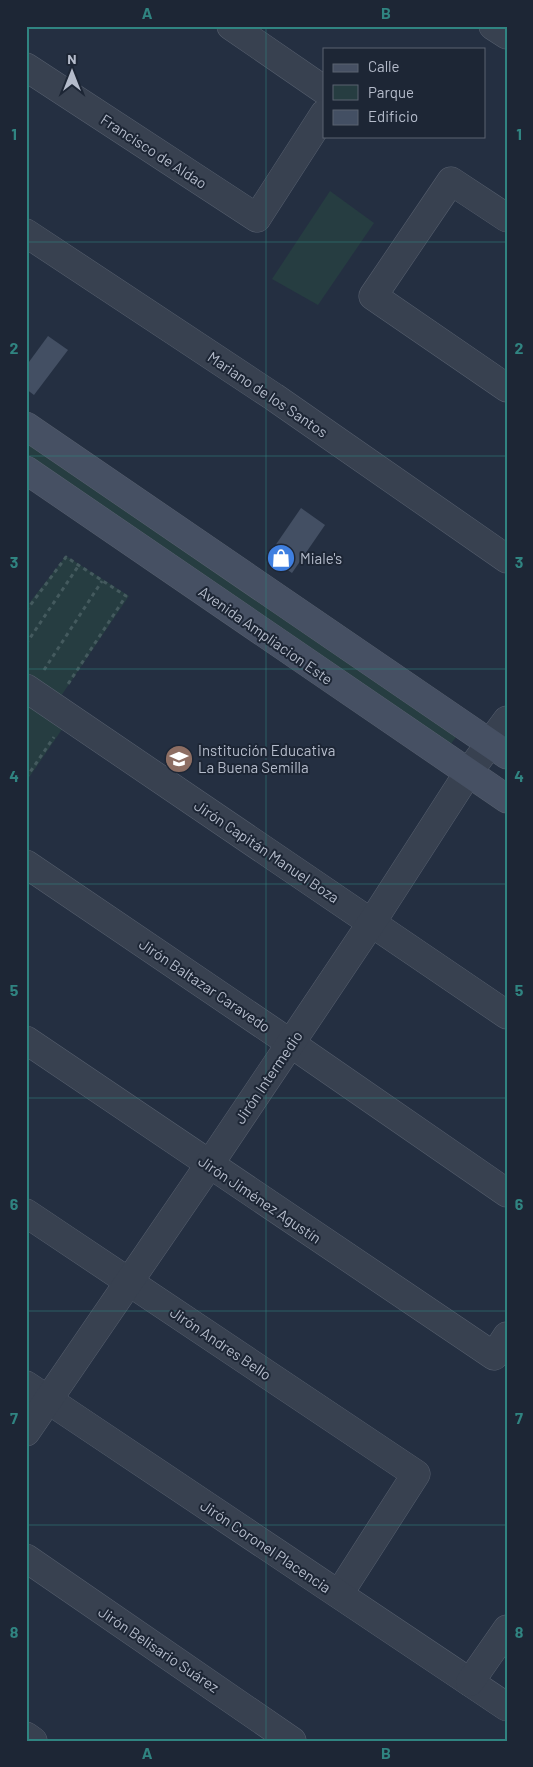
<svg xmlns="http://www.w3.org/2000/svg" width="533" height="1767" viewBox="0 0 533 1767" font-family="Barlow,sans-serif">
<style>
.green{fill:#263d41}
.building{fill:#434f63}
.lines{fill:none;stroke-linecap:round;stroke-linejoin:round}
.minor-casing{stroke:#565f6e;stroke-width:29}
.tertiary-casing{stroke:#565f6e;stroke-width:29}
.secondary-casing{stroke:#565f6e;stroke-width:29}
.path{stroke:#445a5e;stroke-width:3;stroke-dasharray:4 4;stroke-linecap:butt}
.minor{stroke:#384150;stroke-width:28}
.tertiary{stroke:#384150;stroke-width:28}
.secondary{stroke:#465063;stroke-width:28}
.grid{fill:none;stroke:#308481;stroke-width:1;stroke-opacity:0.55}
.labels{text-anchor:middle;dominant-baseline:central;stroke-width:4;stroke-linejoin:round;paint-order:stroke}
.street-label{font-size:15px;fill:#b5bccb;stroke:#1d2635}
.poi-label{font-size:15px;fill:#b5bccb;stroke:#1d2635;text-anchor:start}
.neatline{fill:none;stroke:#308481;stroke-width:2}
.grid-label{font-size:16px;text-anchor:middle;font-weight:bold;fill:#308481}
</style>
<rect width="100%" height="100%" fill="#242f41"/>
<g class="green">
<polygon points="330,191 374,223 318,305 272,279"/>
<polygon points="26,438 459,733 448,748 26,460"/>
<polygon points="66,556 129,596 61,696 26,673 26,607"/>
<polygon points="26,699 65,725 26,782"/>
</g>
<g class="building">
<polygon points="48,336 68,350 34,395 26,389 26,366"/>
<polygon points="301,508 325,525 292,573 268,556"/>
</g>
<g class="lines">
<defs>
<g id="minor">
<polyline points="231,26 324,90"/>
<polyline points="493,26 507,35"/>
<polyline points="26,67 257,218 324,114"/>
<polyline points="507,218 451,181 373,296 507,388"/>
<polyline points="26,233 274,397 507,559"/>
<polyline points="26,688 507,1015"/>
<polyline points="26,864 290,1043 507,1193"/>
<polyline points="26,1040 494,1356 507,1336"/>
<polyline points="26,1213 416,1474 339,1594"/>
<polyline points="26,1385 507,1707"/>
<polyline points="26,1558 292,1741"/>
<polyline points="470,1682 507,1629"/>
<polyline points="26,1736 33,1741"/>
</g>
<polyline id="tertiary" points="26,1432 209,1165 372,922 468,773 507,720"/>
<g id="secondary">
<polyline points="26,426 507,755"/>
<polyline points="26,470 507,799"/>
</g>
</defs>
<use href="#minor" class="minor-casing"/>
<use href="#tertiary" class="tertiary-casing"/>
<use href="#secondary" class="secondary-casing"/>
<g class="path">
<polyline points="26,611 66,557 126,596 68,684"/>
<polyline points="26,644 79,565"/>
<polyline points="44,670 102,581"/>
<polyline points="26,778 54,737"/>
</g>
<use href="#minor" class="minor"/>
<use href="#tertiary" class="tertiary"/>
<use href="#secondary" class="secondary"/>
</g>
<path class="grid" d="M266,26V1741M26,242H507M26,456H507M26,669H507M26,884H507M26,1098H507M26,1311H507M26,1525H507"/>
<defs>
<symbol id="shop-disc" viewBox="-11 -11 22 22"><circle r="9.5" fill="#3f7fe0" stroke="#1d2635"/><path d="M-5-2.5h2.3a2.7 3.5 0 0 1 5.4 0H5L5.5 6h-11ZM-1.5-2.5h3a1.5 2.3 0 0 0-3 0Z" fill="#fff"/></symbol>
<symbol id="school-disc" viewBox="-11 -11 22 22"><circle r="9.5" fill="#8d6e63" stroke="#1d2635"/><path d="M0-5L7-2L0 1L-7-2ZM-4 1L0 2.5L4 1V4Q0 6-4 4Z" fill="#fff"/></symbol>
</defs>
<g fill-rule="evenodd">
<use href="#shop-disc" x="265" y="542" width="32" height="32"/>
<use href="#school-disc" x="163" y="743" width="32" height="32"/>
</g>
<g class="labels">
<g class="street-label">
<text transform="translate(154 151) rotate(33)">Francisco de Aldao</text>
<text transform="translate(268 394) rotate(34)">Mariano de los Santos</text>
<text transform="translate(266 635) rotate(35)">Avenida Ampliacion Este</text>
<text transform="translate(267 851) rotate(34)">Jirón Capitán Manuel Boza</text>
<text transform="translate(205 985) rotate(34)">Jirón Baltazar Caravedo</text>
<text transform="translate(268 1077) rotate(-56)">Jirón Intermedio</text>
<text transform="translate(260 1199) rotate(34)">Jirón Jiménez Agustín</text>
<text transform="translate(221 1343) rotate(34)">Jirón Andres Bello</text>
<text transform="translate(266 1546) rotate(34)">Jirón Coronel Placencia</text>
<text transform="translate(159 1649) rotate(34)">Jirón Belisario Suárez</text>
</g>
<g class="poi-label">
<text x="300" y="558">Miale's</text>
<text x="198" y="750">Institución Educativa<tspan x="198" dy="17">La Buena Semilla</tspan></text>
</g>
</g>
<rect width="533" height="1767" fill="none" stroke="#1d2635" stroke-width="55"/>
<rect x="323" y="48" width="162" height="90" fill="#1d2635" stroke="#5a6271"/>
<rect x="333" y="64" width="25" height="8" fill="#465063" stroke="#5a6271"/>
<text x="368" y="72" font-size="15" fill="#b5bccb">Calle</text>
<rect x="333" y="85" width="25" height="15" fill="#263d41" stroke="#5a6271"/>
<text x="368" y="98" font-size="15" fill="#b5bccb">Parque</text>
<rect x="333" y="110" width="25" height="15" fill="#434f63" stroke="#5a6271"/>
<text x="368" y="122" font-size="15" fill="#b5bccb">Edificio</text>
<g transform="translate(72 72)" stroke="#1d2635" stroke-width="4" paint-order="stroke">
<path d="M0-4L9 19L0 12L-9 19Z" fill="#b5bccb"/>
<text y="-8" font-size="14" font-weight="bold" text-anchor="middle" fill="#b5bccb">N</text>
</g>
<rect x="28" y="28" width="478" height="1712" class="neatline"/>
<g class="grid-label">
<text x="147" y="19">A</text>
<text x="386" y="19">B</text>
<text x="14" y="140">1</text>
<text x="519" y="140">1</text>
<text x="14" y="354">2</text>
<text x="519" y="354">2</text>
<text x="14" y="568">3</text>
<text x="519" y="568">3</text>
<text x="14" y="782">4</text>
<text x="519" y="782">4</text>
<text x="14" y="996">5</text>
<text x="519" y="996">5</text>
<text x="14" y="1210">6</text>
<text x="519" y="1210">6</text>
<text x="14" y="1424">7</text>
<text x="519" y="1424">7</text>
<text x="14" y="1638">8</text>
<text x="519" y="1638">8</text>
<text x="147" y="1759">A</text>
<text x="386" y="1759">B</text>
</g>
</svg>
